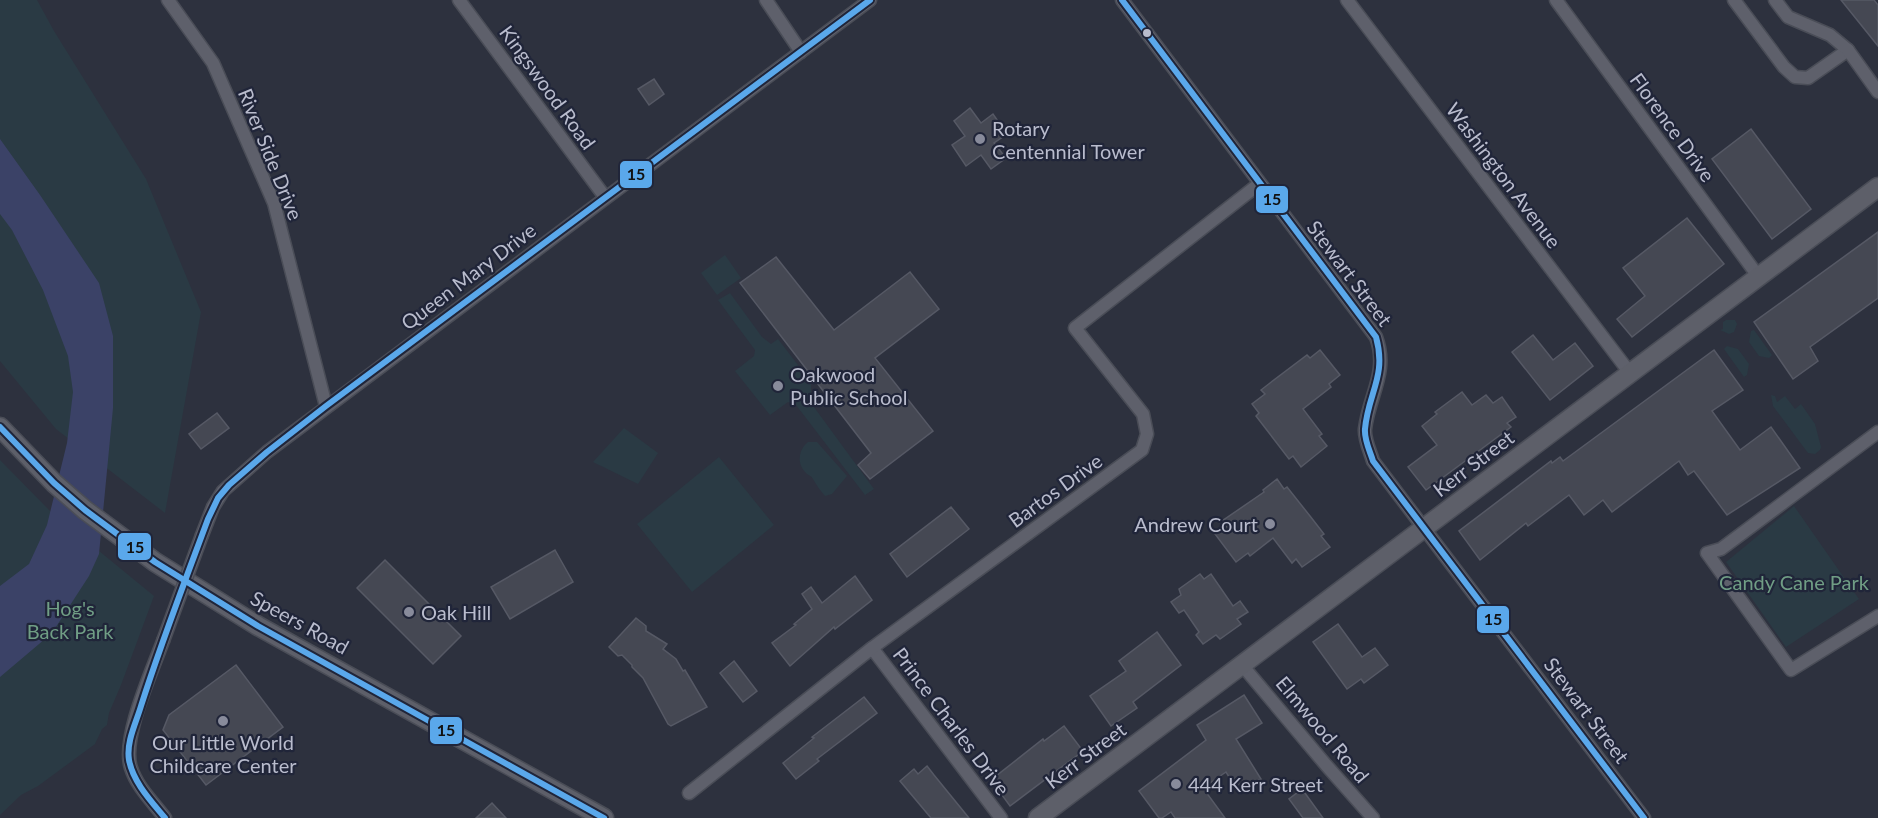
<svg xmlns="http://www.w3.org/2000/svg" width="1878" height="818" viewBox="0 0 1878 818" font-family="Lato,sans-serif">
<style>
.green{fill:#2a3a44}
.water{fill:#3b4267}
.building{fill:#454853;stroke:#565965;stroke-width:1.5}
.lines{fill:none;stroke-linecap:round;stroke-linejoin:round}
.street-casing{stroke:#4a4d57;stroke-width:15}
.secondary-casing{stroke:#4a4d57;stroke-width:21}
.street{stroke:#5e606b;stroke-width:12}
.secondary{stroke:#5d5f69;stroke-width:18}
.street-bridge-casing{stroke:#4a4d57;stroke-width:15;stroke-linecap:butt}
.street-bridge{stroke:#5e606b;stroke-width:12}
.bus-1-casing{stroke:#202539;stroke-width:10}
.bus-1{stroke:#5aa8eb;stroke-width:6}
.bus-dot{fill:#b9bccd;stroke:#202539;stroke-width:2}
.poi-dot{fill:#888b9b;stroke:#202539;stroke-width:2}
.labels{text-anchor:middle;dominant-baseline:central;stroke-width:4.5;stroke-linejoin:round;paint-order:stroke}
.street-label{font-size:20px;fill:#b9bccd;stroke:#202539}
.poi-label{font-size:20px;fill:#b9bccd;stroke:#202539;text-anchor:start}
.park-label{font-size:20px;fill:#709e85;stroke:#202539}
.line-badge{stroke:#202539;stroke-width:2}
.pale-badge-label{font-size:16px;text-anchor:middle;font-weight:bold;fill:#111}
</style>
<rect width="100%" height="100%" fill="#2d313e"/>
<g class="green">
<polygon points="0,0 37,0 54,31 146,179 201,312 165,513 56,429 0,361"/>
<polygon points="725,255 741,278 717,295 701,273"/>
<polygon points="730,293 762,337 771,344 778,339 811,382 811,403 874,489 865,495 796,405 788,402 770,415 735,371 754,356 755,350 718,300"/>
<polygon points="1726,320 1735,320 1737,324 1734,332 1729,334 1720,330 1723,329 1723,322"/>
<polygon points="1754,330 1772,355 1769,358 1759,356 1749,342 1751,331"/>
<polygon points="1727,346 1738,349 1749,364 1747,375 1744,377 1724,349"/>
<polygon points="1771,395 1775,396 1777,402 1785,396 1795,409 1801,404 1815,424 1821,447 1820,450 1815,454 1808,453 1773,406"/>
<polygon points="624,428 658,453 638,484 593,462"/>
<path d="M808,442H817L847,476L832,494L825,496C820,490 817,486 813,479C811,475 809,476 806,473C796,463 799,449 808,442Z"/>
<polygon points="719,457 774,525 692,592 637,524"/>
<polygon points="0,460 49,510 154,596 121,685 109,713 107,725 102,729 95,744 38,786 21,795 0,815"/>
<polygon points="1794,506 1859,599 1786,647 1726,562"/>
</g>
<polygon class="water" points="0,139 40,195 99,283 113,336 113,408 99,554 89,576 52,633 0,677 0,586 29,564 47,525 67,443 73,392 68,356 43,290 12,230 0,214"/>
<g class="building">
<polygon points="1841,0 1874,0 1878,5 1878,46"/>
<polygon points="654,79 664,94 649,105 638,89"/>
<polygon points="970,108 981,123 993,114 1007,134 994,143 1006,158 991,169 981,155 966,166 952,145 965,136 954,121"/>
<polygon points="1751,129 1811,209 1772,239 1712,159"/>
<polygon points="1687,218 1724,264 1632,337 1617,319 1645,296 1623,268"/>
<polygon points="1878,232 1878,298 1810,347 1818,361 1793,379 1754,322"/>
<polygon points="776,257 834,330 910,272 939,309 875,358 933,431 870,479 858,465 871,453 740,283"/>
<polygon points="1533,335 1553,360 1575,343 1593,366 1550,400 1512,352"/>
<polygon points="1320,350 1340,375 1329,384 1331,387 1303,409 1322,434 1319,436 1327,446 1301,467 1293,456 1289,459 1256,416 1259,413 1252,404 1265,394 1261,390 1270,383 1307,355 1310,358"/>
<polygon points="1714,350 1743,390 1712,411 1740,450 1771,427 1800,468 1727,515 1694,471 1688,475 1679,461 1612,512 1603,500 1584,515 1569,495 1528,526 1526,523 1480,560 1459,531 1551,461 1552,463 1560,457 1563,461"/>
<polygon points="1462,392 1472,405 1486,395 1493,403 1502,397 1516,417 1507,423 1511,427 1426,490 1408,467 1437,445 1422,426 1437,414 1435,412"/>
<polygon points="217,413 229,428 201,449 189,434"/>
<polygon points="1277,479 1284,489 1287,487 1310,516 1324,534 1321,536 1330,547 1302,567 1296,559 1292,563 1273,538 1250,556 1248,553 1236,562 1215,534 1226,526 1222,521 1264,492 1263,490"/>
<polygon points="951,507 969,529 907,577 890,554"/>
<polygon points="555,550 573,582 510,619 491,587"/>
<polygon points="385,560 461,636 433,664 357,588"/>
<polygon points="1200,574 1204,579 1211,574 1233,606 1240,601 1248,612 1237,619 1241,624 1220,639 1216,635 1203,644 1196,635 1199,632 1184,610 1179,613 1171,602 1181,595 1179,589"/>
<polygon points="855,576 872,600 835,629 834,627 790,666 772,643 796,625 794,624 812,609 802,594 811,587 822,603"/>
<polygon points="636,618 646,626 646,631 667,644 663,649 676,659 683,671 685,670 707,707 671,726 668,724 643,678 632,667 632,665 622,655 618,656 609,647"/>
<polygon points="1338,624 1362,657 1375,648 1388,665 1364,683 1361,679 1347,689 1313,642"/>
<polygon points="1157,632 1181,665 1133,702 1137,708 1111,726 1090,696 1126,671 1119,661"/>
<polygon points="734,661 757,691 743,702 720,673"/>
<polygon points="236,665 283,727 206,785 163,730 169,715"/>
<polygon points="1244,695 1262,723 1236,739 1261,779 1239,793 1226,772 1203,788 1225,818 1175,818 1171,812 1162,818 1159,818 1139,791 1206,740 1197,725"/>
<polygon points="864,697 877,713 817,759 819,761 796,779 783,763 814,738 812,737"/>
<polygon points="1064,726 1083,751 1010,806 991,780 1043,739 1044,741"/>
<polygon points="927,766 934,775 969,818 931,818 900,781 914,769 918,774"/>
<polygon points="1302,789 1323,818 1303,818 1289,799"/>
<polygon points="492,803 506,818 476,818"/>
</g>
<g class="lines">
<defs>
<g id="street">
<polyline points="168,0 213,63 274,203 326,406"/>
<polyline points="459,0 605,197"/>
<polyline points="766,0 801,52"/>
<path d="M1122,0L1376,337C1389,372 1369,395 1365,429C1364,439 1370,451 1373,461L1644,818"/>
<polyline points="1347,0 1630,373"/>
<polyline points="1556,0 1758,276"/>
<polyline points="1734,0 1784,67 1795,77 1808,78 1848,50"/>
<polyline points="1775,0 1788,17 1830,35 1848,50 1878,92"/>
<polyline points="1878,432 1721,549 1707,553 1791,670 1878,616"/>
<polyline points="202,535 213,507 223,491 267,452 870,0"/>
<path d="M163,641C152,671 121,739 131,768C137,787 153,802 165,818"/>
<polyline points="872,648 1001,818"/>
<polyline points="1242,665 1326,765 1373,818"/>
<polyline points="689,793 872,648 1142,450 1147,434 1143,414 1075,328 1259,184"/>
</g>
<g id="secondary">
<polyline points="0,427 54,483 85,510 155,562 258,626 604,818"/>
<polyline points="1038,818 1878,187"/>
</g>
</defs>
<use href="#street" class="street-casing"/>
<use href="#secondary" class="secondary-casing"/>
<use href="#street" class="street"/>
<use href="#secondary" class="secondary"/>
<defs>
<polyline id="street-bridge" points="163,641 202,535"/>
</defs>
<use href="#street-bridge" class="street-bridge-casing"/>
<use href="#street-bridge" class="street-bridge"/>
<defs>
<g id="bus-1">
<path d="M1122,0L1376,337C1387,376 1368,393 1365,429C1364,440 1370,451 1373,461L1644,818"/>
<polyline points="0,427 54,483 85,510 155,562 258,626 604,818"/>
<path d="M165,818C151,801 133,782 129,760C126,742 136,723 141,706C161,643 185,581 208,519L218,498L229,485L267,452L326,406L870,0"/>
</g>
</defs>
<use href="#bus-1" class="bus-1-casing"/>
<use href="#bus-1" class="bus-1"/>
</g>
<circle class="bus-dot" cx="1147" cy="33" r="5"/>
<g class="poi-dot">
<circle cx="980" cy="139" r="6"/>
<circle cx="778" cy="386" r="6"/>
<circle cx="1270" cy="524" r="6"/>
<circle cx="409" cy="612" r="6"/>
<circle cx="223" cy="721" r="6"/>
<circle cx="1176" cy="784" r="6"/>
</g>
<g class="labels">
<g class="street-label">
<text transform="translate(548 87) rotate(54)">Kingswood Road</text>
<text transform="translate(1673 127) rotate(54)">Florence Drive</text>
<text transform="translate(271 154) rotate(68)">River Side Drive</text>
<text transform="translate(1504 175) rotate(53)">Washington Avenue</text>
<text transform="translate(1350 273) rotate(53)">Stewart Street</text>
<text transform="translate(468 276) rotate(-37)">Queen Mary Drive</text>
<text transform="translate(1473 463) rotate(-37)">Kerr Street</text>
<text transform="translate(1055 490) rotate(-36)">Bartos Drive</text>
<text transform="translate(300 622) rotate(29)">Speers Road</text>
<text transform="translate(1587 710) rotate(53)">Stewart Street</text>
<text transform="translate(952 721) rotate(53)">Prince Charles Drive</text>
<text transform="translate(1323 729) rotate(50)">Elmwood Road</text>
<text transform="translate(1085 755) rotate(-37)">Kerr Street</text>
</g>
<g class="poi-label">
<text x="992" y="128">Rotary<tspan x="992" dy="23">Centennial Tower</tspan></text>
<text x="790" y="374">Oakwood<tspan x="790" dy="23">Public School</tspan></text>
<text x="1258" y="524" text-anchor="end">Andrew Court</text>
<text x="421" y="612">Oak Hill</text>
<text x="223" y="742" text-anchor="middle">Our Little World<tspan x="223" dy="23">Childcare Center</tspan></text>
<text x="1188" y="784">444 Kerr Street</text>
</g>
<g class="park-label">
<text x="1794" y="582">Candy Cane Park</text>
<text x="70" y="608">Hog's<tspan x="70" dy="23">Back Park</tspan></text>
</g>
</g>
<g class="line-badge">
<rect x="619" y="160" width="34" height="29" rx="6" fill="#5aa8eb"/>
<rect x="1255" y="185" width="34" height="29" rx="6" fill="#5aa8eb"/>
<rect x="117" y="532" width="35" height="29" rx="6" fill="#5aa8eb"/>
<rect x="1476" y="605" width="34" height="29" rx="6" fill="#5aa8eb"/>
<rect x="429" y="716" width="34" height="29" rx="6" fill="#5aa8eb"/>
</g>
<g class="pale-badge-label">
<text x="636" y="180">15</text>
<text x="1272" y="205">15</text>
<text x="135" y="553">15</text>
<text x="1493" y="625">15</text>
<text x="446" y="736">15</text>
</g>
</svg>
